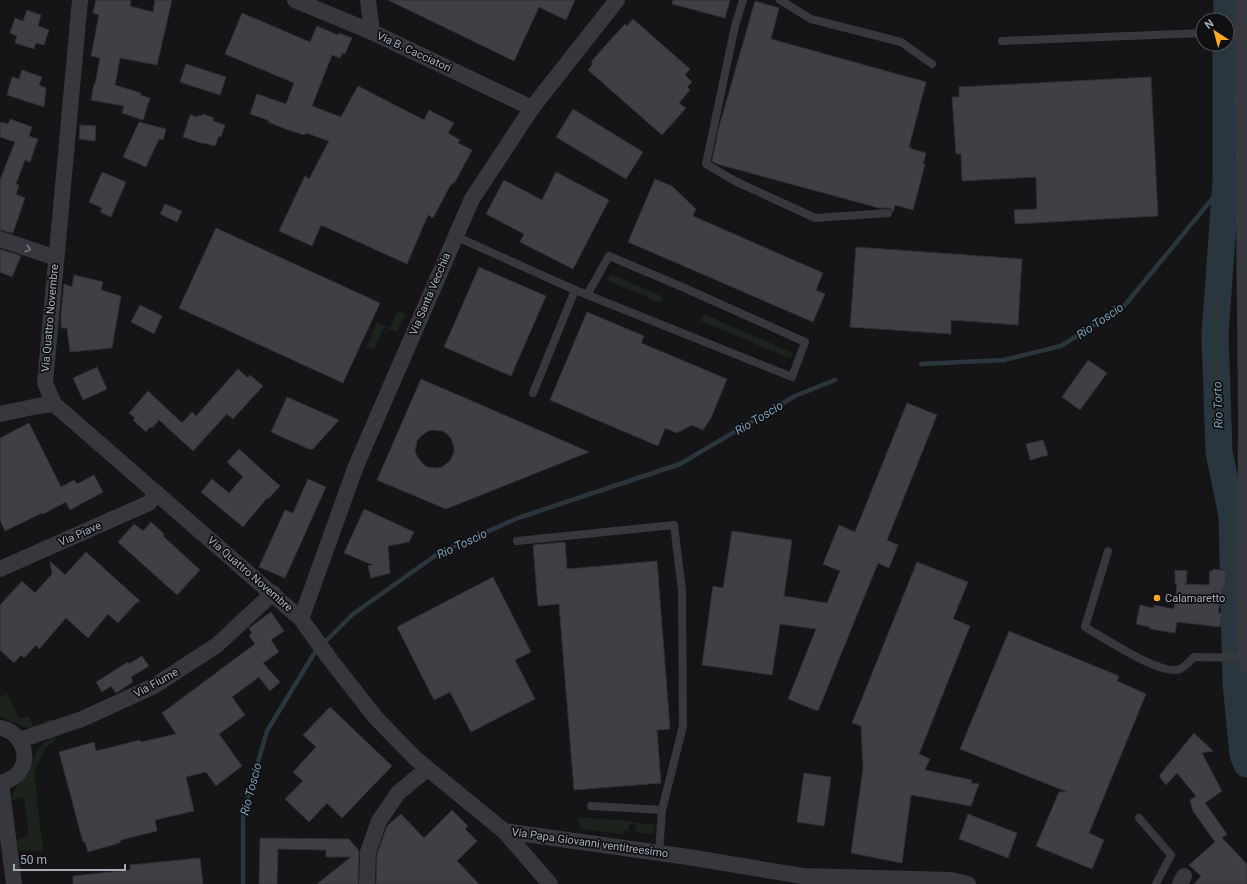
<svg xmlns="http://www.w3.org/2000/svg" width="1247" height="884" viewBox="0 0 1247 884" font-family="Roboto,sans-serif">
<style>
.green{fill:#1b231c}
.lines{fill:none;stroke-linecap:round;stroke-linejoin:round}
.stream{stroke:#2a363d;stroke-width:4.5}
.river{stroke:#2a363d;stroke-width:27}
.building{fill:#3f4045;stroke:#2f2f34;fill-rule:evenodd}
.lane{stroke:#36383d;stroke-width:8}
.street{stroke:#36383d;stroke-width:16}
.oneway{stroke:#747881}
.poi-dot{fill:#ffa826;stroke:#101013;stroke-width:1.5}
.labels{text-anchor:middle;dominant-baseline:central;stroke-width:3.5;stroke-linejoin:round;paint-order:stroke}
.street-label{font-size:11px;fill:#a6adb9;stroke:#101013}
.poi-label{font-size:11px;fill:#a6adb9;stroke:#101013;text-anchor:start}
.water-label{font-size:12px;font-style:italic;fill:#7a9eb7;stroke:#101013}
</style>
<rect width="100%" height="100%" fill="#151518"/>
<g class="green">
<polygon points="610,275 613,275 661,296 662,298 662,301 658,302 609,281 608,278"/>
<polygon points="398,311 405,315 397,332 384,327 374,349 366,347 377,323 390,328"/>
<polygon points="704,314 791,352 793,356 791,358 788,358 701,321"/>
<path d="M7,694L10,698L19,719L29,716L33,726L51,719L53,723C47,724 40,727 34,728C22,728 11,720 0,717V697Z"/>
<path d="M55,737L56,739L45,749L34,772L43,851L18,850L16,841L21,838L29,836L24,797L11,800C13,788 22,783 27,773C38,755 33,747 55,737Z"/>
<polygon points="578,817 626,821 655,825 653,834 635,832 636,825 629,824 628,831 623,830 622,834 581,829"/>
</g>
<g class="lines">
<g class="stream">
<polyline points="921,364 1004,360 1061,346 1125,305 1226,182"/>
<polyline points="243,884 243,814 267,731 315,652 353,614 439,553 518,518 680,464 795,396 835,380"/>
</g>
<g class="river">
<polyline points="1227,20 1227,0"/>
<polyline points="1226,44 1226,182 1215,334 1219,452 1232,515 1236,683 1243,755 1247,764"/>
</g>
</g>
<g class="building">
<polygon points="96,0 131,0 130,6 153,12 155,0 172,0 157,65 120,58 115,85 141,93 140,95 150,98 143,120 122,113 124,106 91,100 94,84 95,84 100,58 91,56 99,15 93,13"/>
<polygon points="388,0 575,0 566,20 539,7 514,61"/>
<polygon points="673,0 730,0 725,18 672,4"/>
<polygon points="755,1 779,8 771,39 926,82 909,147 912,148 911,149 926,153 923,164 925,164 913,210 895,205 893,212 890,208 879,208 717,164 712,161 719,127"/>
<polygon points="27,10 41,15 38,26 49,30 44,45 36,43 34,49 15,43 17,36 10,33 15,18 23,21"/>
<polygon points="242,13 310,42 317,26 338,35 339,33 352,38 345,54 343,53 340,58 332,55 312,106 341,117 358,86 424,120 429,110 454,123 448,133 460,140 458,143 472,150 455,182 450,186 433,218 428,215 407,264 321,225 312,246 279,231 305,176 309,179 329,141 306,133 305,135 291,131 268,122 268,120 250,114 257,94 286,104 294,83 225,54"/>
<polygon points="633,19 690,69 685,75 692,82 687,87 690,90 679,103 686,108 662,135 588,70 593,64 591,62 605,46 625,24 627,26"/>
<polygon points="186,64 226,77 220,95 180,82"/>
<polygon points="22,70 42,77 39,85 46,88 44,107 7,95 12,77 19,79"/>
<polygon points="1151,77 1158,216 1015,224 1014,210 1037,209 1036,177 962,181 961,154 956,154 952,97 959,97 959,87"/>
<polygon points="573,109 643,152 626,179 556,137"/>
<polygon points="203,114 214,118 213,121 225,125 221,137 219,136 215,146 204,143 204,144 183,137 190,115 198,117 199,115 202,116"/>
<polygon points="10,119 32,127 29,136 38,139 30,162 25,160 16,184 19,185 16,194 25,198 13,233 0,230 0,180 15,142 0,137 0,122 8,124"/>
<polygon points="139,122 166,129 163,140 159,139 146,167 123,157"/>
<polygon points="80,125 96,126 95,141 79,139"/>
<polygon points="102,172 126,182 111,217 100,212 102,208 89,202"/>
<polygon points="556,172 609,200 573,269 520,242 524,234 486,214 504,180 542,200"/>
<polygon points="655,179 672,186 696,209 693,216 823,273 816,290 825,294 813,322 628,242"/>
<polygon points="165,204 182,211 177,222 160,214"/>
<polygon points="216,228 380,303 343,383 179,308"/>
<polygon points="856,247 1022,259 1018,325 951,320 951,334 850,327"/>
<polygon points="0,249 21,256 12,277 0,272"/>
<polygon points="479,267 546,296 511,376 444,347"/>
<polygon points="74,275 103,282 101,290 121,296 112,348 70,352 67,328 61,328 61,315 64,284 72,287"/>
<polygon points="140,305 162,316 154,334 131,322"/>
<polygon points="587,312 644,336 641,343 727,379 711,418 703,430 692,425 677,433 665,428 658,446 550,400"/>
<polygon points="1088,360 1107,373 1080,410 1062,397"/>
<polygon points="97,367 107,389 83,400 73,378"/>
<polygon points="238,369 248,378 250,375 263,386 233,419 227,414 193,451 159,420 152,428 150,427 146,432 133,420 135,418 129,413 148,391 182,423 192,412 196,416"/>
<path d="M421,379L486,407L589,452L446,509L377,480ZM433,430L443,431L447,434L451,438L454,447V452L450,461L442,467L437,468L427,467L423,464L417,456L415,451L417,441L420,437L428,431Z"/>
<polygon points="287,397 339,420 313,449 309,449 271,432"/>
<polygon points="907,403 937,415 887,540 898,545 889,568 878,563 818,711 788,699 816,629 780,624 772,675 702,665 713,586 723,588 732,531 792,540 784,596 827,603 840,571 823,564 839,525 855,532"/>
<polygon points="29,423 61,487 74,480 77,484 94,475 103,492 70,510 66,502 43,514 42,513 5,531 0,520 0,438"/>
<polygon points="1043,440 1048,455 1030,460 1026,444"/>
<polygon points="239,449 280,486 268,499 267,498 243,527 201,492 212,479 229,493 243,477 227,462"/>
<polygon points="308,479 326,487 285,578 259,567 285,510 293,513"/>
<polygon points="364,509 414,532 409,542 388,546 390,573 371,578 368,566 373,565 344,553"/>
<polygon points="151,522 164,534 163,536 200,570 177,595 118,542 134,524 143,531"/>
<polygon points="565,542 567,569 657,561 670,729 657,730 661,783 574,790 559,604 538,606 533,545"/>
<polygon points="86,552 140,601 135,604 118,623 108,614 88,638 66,618 39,649 36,645 24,658 21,655 14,663 0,650 0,605 22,581 35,593 52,574 50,561 65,575"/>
<polygon points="917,562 968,582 953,619 970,626 919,754 930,759 925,770 972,780 971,783 979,784 971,806 911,795 902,863 851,853 863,769 861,726 852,723"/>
<polygon points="1213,569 1226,571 1225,587 1223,587 1218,613 1222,613 1220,627 1177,622 1175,633 1150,629 1150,627 1136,624 1140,605 1154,608 1154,605 1174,609 1177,584 1175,584 1175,570 1187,571 1186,584 1184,584 1209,585 1210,571 1213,571"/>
<polygon points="493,577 531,652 515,660 535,699 471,732 450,692 434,700 397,627"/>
<polygon points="271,612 284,631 271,640 279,652 263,663 280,682 270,691 259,677 232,697 245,715 219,734 242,766 216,786 206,772 186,777 194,811 155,820 157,831 121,840 119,843 88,852 85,842 83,842 59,752 94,742 96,751 140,740 141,742 176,734 162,713 255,644 249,636 252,633 249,628"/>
<polygon points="1009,631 1119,676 1117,681 1146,694 1089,833 1104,840 1092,869 1036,846 1059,792 1067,792 960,749"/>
<polygon points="142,656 149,666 131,677 133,682 116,693 111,686 102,692 96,682 128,662 129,664"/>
<polygon points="330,707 392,766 342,818 327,803 309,822 285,799 303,781 293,772 316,747 303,735"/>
<polygon points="1194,733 1213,751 1202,753 1222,791 1205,803 1227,834 1222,838 1247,864 1247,884 1194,884 1201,876 1189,865 1215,842 1193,811 1190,800 1196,796 1177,773 1166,785 1159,776"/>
<polygon points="804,773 831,777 824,826 797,822"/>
<polygon points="452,810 468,826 465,829 477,841 457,861 479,884 376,884 377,854 387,826 401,814 424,838"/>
<polygon points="968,814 1017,833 1008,858 959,839"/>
<polygon points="260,838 349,839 359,851 358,884 317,884 351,857 326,857 326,850 278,849 277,884 259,884"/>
<polygon points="200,858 203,884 73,884 73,876 130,870 130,865"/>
</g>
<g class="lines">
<g class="lane">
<polyline points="743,0 735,26 706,164 735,181 815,218 888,213"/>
<polyline points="780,0 811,19 901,42 932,64"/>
<polyline points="1227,33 1242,32"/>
<polyline points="1002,41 1203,33"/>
<polyline points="455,236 575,290 533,393"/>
<polyline points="575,290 792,377 805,342 680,286 609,256 587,295"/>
<polyline points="517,541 674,525 682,590 683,726 662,810 659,853"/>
<path d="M1108,551L1085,627C1101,636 1162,677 1180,669C1185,667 1190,661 1194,657L1246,658"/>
<polyline points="591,806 662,810"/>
<polyline points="1139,818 1171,855 1156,884"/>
</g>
<g class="street">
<polyline points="80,0 45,383 54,404 301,619 329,658 376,718 416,759 504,831 688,857 802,876 951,880 968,884"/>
<polyline points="295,0 372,32 532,108"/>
<polyline points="368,0 372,32"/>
<polyline points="1242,0 1246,417 1245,644 1247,664"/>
<polyline points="0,239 56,258"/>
<polyline points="0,414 38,406 54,404"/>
<polyline points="0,569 149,503 157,493"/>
<polyline points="301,619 356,466 472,199 532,108 617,0"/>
<path d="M0,728C20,731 32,755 19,772C15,778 7,781 0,783"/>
<polyline points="20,740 82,719 154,686 217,645 273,593"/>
<polyline points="1,783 14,884"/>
<polyline points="504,831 550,884"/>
<polyline points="367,884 368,852 379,821 398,793 427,769"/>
<polyline points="1180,884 1184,876"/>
</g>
</g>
<defs><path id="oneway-chevron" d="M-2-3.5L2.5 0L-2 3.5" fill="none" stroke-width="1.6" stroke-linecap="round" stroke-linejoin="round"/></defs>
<use class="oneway" href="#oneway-chevron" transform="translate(28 249) rotate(19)"/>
<circle class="poi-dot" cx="1157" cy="598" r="4"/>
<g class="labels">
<g class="street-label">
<text transform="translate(414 52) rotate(25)">Via B. Cacciatori</text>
<text transform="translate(430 294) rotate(-67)">Via Santa Vecchia</text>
<text transform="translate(50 318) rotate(-85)">Via Quattro Novembre</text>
<text transform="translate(80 534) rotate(-24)">Via Piave</text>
<text transform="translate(250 574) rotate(41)">Via Quattro Novembre</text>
<text transform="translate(156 683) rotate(-29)">Via Fiume</text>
<text transform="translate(590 843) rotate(8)">Via Papa Giovanni ventitreesimo</text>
</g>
<g class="poi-label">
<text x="1165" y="598">Calamaretto</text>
</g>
<g class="water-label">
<text transform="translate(1100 321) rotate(-34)">Rio Toscio</text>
<text transform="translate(1218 405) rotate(-92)">Rio Torto</text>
<text transform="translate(759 418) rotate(-31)">Rio Toscio</text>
<text transform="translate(462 544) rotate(-25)">Rio Toscio</text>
<text transform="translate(251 789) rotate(-75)">Rio Toscio</text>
</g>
</g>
<g transform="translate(1215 32) rotate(324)"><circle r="19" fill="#101013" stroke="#4c4f55"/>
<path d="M0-3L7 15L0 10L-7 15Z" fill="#ffa826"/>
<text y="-6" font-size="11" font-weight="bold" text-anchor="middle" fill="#a6adb9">N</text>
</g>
<path d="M14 864v6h111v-6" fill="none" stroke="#a6adb9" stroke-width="2"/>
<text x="20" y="864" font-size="12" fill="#a6adb9" stroke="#101013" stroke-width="3" paint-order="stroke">50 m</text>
</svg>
